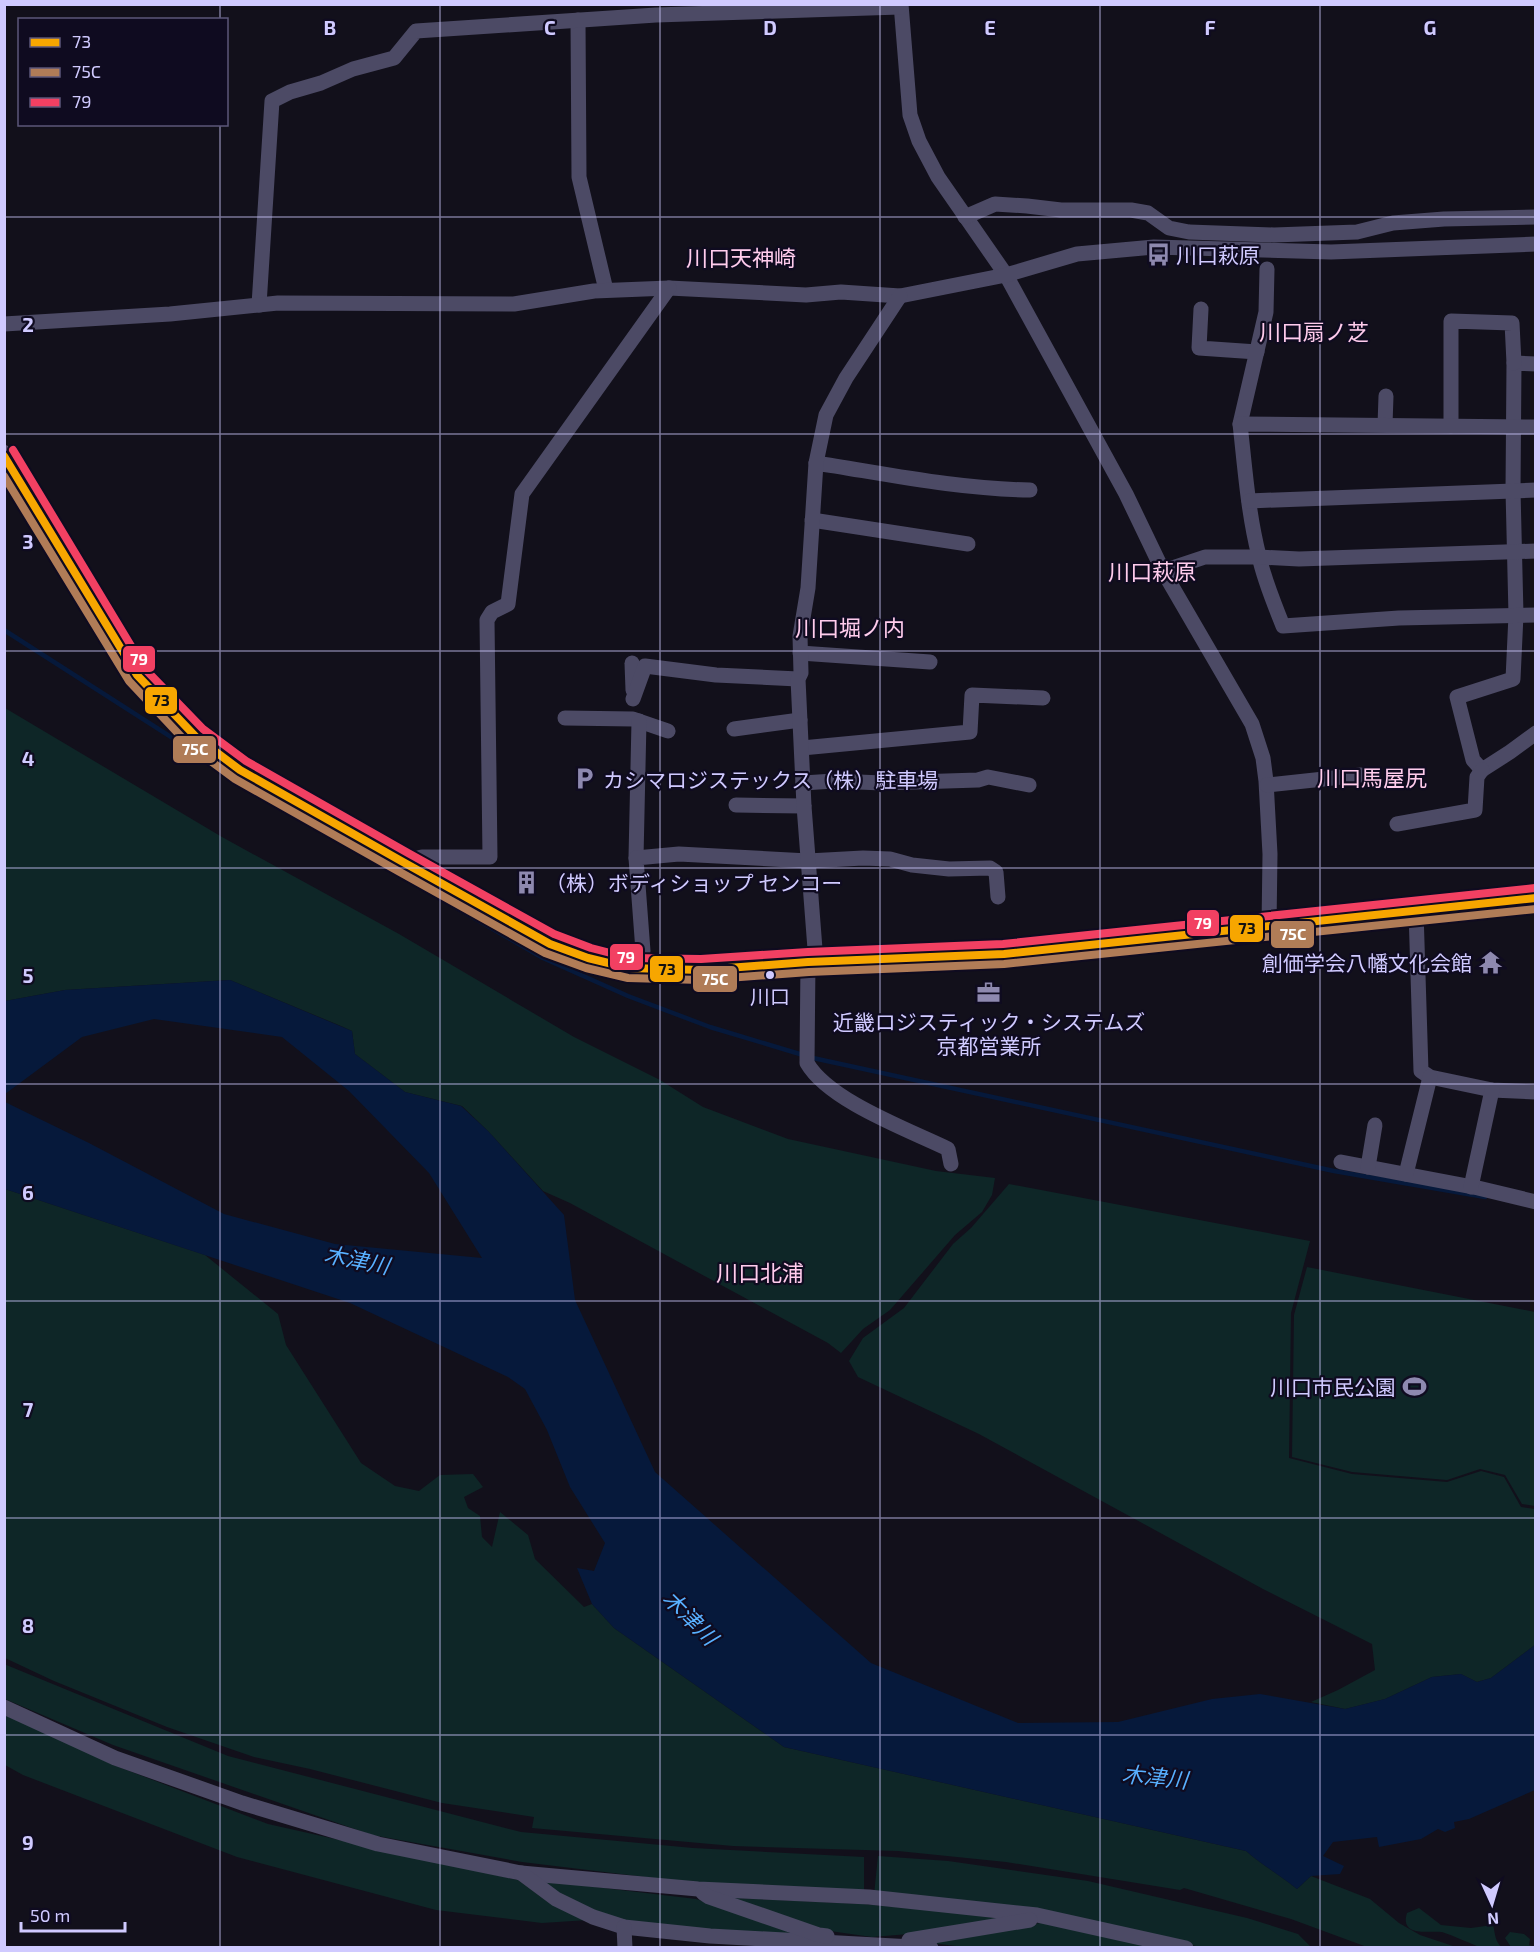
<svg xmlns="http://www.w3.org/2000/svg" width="1540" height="1952" viewBox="0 0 1540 1952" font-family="'Exo 2','Noto Sans JP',sans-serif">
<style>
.green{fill:#0e2627}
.water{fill:#06193b}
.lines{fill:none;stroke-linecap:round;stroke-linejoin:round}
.stream{stroke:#06193b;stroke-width:4.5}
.minor{stroke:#4c4a65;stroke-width:15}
.major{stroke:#594d6e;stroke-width:20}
.bus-1-casing{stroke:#0f0b20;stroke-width:12}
.bus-2-casing{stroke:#0f0b20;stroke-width:12}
.bus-3-casing{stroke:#0f0b20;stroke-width:12}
.bus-1{stroke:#f7a600;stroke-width:8}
.bus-2{stroke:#b07c57;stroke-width:8}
.bus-3{stroke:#f24062;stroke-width:8}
.grid{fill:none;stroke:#d0caff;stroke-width:1.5;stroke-opacity:0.55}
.bus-dot{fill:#d0caff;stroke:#0f0b20;stroke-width:2}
.labels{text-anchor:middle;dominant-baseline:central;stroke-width:4.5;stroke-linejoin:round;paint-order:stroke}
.bus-label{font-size:20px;fill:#d0caff;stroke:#0f0b20}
.poi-label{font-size:21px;fill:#d0caff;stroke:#0f0b20;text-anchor:start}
.neighbourhood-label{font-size:22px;fill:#ffccec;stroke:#0f0b20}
.water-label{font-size:22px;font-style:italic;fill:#58b0ff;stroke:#0f0b20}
.grid-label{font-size:20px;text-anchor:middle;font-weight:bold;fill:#d0caff;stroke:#0f0b20;stroke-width:4.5;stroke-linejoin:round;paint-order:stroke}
.line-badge{stroke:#0f0b20;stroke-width:2}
.badge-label{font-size:16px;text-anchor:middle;font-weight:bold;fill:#fff}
.pale-badge-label{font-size:16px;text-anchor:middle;font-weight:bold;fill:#111}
</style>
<rect width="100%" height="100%" fill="#12101b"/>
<g class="green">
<polygon points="5,708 222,837 399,934 574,1037 660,1080 703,1107 788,1139 936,1171 995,1178 992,1195 982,1212 955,1235 890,1310 863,1329 841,1353 828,1343 570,1203 543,1191 488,1131 462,1106 405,1092 355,1054 352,1031 341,1026 230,980 65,990 5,1001"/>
<polygon points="1009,1184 1310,1241 1291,1313 1289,1458 1352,1474 1447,1482 1481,1471 1504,1477 1521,1507 1535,1509 1535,1645 1491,1678 1477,1682 1461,1674 1432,1677 1385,1699 1345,1709 1311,1702 1338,1690 1375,1670 1372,1644 1263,1589 979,1434 858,1377 849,1361 863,1338 904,1308 953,1244 971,1228"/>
<path d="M5,1189L205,1255L278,1314L286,1345L361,1463L395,1486L419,1491L440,1475L473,1474L483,1487L464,1497L468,1508L480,1516L482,1537L492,1547L500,1512L528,1535L535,1559L584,1607L592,1604L614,1628L784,1747L1246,1851C1262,1865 1280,1875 1297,1889L1311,1876L1370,1899L1399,1923L1420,1935L1456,1947H1479C1467,1942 1454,1936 1442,1932C1432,1930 1399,1938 1407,1913L1419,1908L1441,1925L1471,1928L1493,1925C1495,1932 1495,1943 1502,1947H1367L1291,1919L1184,1888L1180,1890L1006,1862L898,1851L733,1846L532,1828L534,1817L442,1803L310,1769L254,1757L167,1727L54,1681L5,1658Z"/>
<polygon points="1307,1267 1535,1312 1535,1506 1522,1504 1505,1475 1480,1469 1447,1480 1352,1472 1292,1457 1294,1315"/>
<polygon points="4,1664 228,1756 521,1832 693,1848 864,1857 864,1891 695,1883 522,1862 372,1835 113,1745 5,1699"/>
<polygon points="4,1710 111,1764 268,1824 518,1880 548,1902 588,1920 542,1923 436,1910 237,1857 23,1775 5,1765"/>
<polygon points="878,1856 948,1861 1088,1881 1247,1918 1298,1934 1311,1947 1200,1947 1104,1923 874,1895"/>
<polygon points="537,1880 696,1899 813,1938 626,1923 559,1896"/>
<polygon points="714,1897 863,1904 1008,1917 909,1934 872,1937 830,1931"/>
<polygon points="1046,1922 1168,1947 972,1948 923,1942"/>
<polygon points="1510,1932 1524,1934 1530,1939 1529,1945 1535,1947 1511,1947 1505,1938"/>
</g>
<path class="water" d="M230,980L352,1031L355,1054L405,1092L461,1106L488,1131L564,1215L575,1300L655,1472L871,1663L1018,1723L1118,1722L1212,1699L1260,1694L1345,1709L1385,1699L1432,1677L1461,1674L1477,1682L1491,1678L1535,1645V1790L1469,1819L1454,1822L1455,1828L1445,1832L1438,1829L1421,1839L1379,1847L1377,1837L1333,1842L1323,1856L1344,1866L1340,1874L1311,1876L1297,1889C1280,1875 1262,1865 1246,1851L784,1747L614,1628L592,1604L577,1568L594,1571L605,1543L570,1487L547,1430L525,1389L508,1377L350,1303L5,1189V1102L89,1143L224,1214L335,1244L482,1258L429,1173L349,1091L282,1037L154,1019L82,1037L5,1094V1001L65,990Z"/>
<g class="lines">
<g class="stream">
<polyline points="4,630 235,778"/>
<polyline points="244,784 543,958 628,996 710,1027 813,1058 1334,1171 1485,1197"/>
</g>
<g class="minor">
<polyline points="901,4 910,115 919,141 938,177 1006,275 1126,494 1163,571 1252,724 1263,758 1266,781 1270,854 1269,926"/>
<polyline points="578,20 579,177 606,290"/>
<polyline points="965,217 995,204 1027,206 1061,210 1131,210 1148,213 1169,228 1189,232 1274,235 1357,232 1393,223 1444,219 1536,217"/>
<polyline points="259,305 272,101 290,92 321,83 353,69 394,58 416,31 656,15 900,7"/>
<polyline points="1201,309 1199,348 1257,352"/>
<polyline points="4,324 170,314 278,303 514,304 594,291 669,288 806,295 841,292 900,296 1006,275 1077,254 1154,247 1331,252 1536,244"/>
<polyline points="1536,364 1514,363 1513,490 1516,615 1513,679 1457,697 1473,760 1482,770 1510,752 1536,733"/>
<polyline points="1240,424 1266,312 1267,269"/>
<polyline points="1385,425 1386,396"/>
<polyline points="1451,426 1451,321 1512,323 1514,363"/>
<path d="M1536,427L1240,424C1245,468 1248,513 1259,556C1264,580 1274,603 1283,626L1399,618L1536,615"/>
<path d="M816,463C887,474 958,489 1030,490"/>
<polyline points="1249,501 1536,490"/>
<polyline points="812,520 968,544"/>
<polyline points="1163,571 1205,557 1259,557 1299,559 1536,551"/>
<polyline points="800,653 930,662"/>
<polyline points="632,663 633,690"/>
<polyline points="633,699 645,666 716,675 798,679"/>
<polyline points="565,718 633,719 668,731"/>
<polyline points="734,729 800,720"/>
<polyline points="802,748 970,732 972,695 1043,698"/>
<polyline points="803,783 834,781 883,783 978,780 988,777 1029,785"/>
<polyline points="1267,785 1361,775"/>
<polyline points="736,805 804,806"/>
<polyline points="1397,824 1475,810 1477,777 1482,770"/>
<polyline points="636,858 639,721"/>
<polyline points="403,862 422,857 490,857 487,620 492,612 508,604 522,494 669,288"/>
<polyline points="1416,911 1421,1071 1430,1077 1492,1090 1536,1092"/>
<polyline points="643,951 636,858 679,854 808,861 863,858 890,859 912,865 949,869 990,868 996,872 998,897"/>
<path d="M808,962L807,1063C829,1101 909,1130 948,1149L951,1164"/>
<polyline points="816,962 804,806 798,679 801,673 800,636 808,588 816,463 826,415 846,378 900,296"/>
<polyline points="1341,1162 1478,1188 1536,1202"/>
<polyline points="1368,1167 1375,1125"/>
<polyline points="1406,1174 1430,1077"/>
<polyline points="1471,1187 1492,1090"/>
<polyline points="4,1707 115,1758 242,1803 378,1844 521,1873 698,1889 869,1897 1037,1915 1186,1948"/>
<polyline points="521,1873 556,1899 593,1917 624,1927 710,1936 931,1948"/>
<polyline points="703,1893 709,1897 819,1935 827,1936"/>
<polyline points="624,1927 625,1948"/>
<polyline points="909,1940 1030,1920"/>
</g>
<polyline class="major" points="4,455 137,675 196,737 240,770 403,862 550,944 588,958 629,968 701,970 808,962 1004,954 1536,898"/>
<defs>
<polyline id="bus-1" points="4,456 137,675 196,737 240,770 403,862 550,944 588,958 629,968 701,970 808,962 1004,954 1536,898"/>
<polyline id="bus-2" points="4,476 129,681 189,745 235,779 398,871 545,953 586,968 628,978 701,980 809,972 1004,964 1536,909"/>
<polyline id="bus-3" points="13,450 145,669 203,729 246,761 408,853 554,934 591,948 630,958 701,959 808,952 1003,944 1535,888"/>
</defs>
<use href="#bus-1" class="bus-1-casing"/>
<use href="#bus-2" class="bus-2-casing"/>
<use href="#bus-3" class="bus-3-casing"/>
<use href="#bus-1" class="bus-1"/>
<use href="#bus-2" class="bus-2"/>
<use href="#bus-3" class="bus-3"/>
</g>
<path class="grid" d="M220,4V20M440,4V1948M660,4V1948M880,4V1948M1100,4V1948M1320,4V1948M220,124V1948M4,217H1536M4,434H1536M4,651H1536M4,868H1536M4,1084H1536M4,1301H1536M4,1518H1536M4,1735H1536"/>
<defs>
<symbol id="bus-bare" viewBox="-9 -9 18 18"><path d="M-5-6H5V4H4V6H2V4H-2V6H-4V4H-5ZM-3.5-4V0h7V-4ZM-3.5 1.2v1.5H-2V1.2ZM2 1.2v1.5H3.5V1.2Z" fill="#8e89af" stroke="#0f0b20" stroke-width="2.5" paint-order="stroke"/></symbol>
<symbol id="parking-bare" viewBox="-9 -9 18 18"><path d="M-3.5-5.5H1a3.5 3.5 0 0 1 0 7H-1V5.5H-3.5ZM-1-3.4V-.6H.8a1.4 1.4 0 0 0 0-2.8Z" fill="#8e89af" stroke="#0f0b20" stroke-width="2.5" paint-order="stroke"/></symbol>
<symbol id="building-bare" viewBox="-9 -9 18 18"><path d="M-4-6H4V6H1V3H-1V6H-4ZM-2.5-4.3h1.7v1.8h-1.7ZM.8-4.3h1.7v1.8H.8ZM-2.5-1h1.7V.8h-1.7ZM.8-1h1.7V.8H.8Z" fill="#8e89af" stroke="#0f0b20" stroke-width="2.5" paint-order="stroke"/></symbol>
<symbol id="temple-bare" viewBox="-9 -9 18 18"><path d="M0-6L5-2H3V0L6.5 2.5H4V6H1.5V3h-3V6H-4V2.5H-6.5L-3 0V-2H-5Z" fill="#8e89af" stroke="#0f0b20" stroke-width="2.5" paint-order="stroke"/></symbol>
<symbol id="office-bare" viewBox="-9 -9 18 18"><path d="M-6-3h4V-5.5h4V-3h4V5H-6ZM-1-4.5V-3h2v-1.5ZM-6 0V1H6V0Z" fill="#8e89af" stroke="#0f0b20" stroke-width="2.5" paint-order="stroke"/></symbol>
<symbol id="stadium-bare" viewBox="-9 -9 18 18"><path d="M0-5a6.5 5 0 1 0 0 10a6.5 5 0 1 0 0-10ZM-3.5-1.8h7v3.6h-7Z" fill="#8e89af" stroke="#0f0b20" stroke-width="2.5" paint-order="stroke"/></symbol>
</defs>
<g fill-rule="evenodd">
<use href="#bus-bare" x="1142" y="238" width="33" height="33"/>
<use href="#parking-bare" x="568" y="762" width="33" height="33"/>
<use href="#building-bare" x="510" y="866" width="33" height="33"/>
<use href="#temple-bare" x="1474" y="946" width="33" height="33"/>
<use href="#office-bare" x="972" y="976" width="33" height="33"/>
<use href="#stadium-bare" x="1398" y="1370" width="33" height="33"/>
</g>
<circle class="bus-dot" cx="770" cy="975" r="5"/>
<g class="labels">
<g class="bus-label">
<text x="770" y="996">川口</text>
</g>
<g class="poi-label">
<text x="1176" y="254">川口萩原</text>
<text x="603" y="779">カシマロジステックス（株）駐車場</text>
<text x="545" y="882">（株）ボディショップ センコー</text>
<text x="1472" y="962" text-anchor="end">創価学会八幡文化会館</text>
<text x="989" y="1021" text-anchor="middle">近畿ロジスティック・システムズ<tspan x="989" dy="24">京都営業所</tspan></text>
<text x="1396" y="1386" text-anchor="end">川口市民公園</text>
</g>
<g class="neighbourhood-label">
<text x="741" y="257">川口天神崎</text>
<text x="1314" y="331">川口扇ノ芝</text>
<text x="1152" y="571">川口萩原</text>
<text x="850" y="627">川口堀ノ内</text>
<text x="1372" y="777">川口馬屋尻</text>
<text x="760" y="1272">川口北浦</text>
</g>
<g class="water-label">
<text transform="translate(357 1259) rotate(11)">木津川</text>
<text transform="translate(691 1617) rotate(45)">木津川</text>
<text transform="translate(1155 1776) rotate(6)">木津川</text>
</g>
</g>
<g class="grid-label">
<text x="330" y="35">B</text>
<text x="550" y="35">C</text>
<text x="770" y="35">D</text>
<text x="990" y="35">E</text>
<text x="1210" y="35">F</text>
<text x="1430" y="35">G</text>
<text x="28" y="332">2</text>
<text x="28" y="549">3</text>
<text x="28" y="766">4</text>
<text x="28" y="983">5</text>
<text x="28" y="1200">6</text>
<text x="28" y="1417">7</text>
<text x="28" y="1633">8</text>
<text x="28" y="1850">9</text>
</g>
<g class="line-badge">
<rect x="122" y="645" width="34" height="28" rx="6" fill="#f24062"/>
<rect x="144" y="686" width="34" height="29" rx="6" fill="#f7a600"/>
<rect x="172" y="735" width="45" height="29" rx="6" fill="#b07c57"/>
<rect x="1186" y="909" width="34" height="28" rx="6" fill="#f24062"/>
<rect x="1229" y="914" width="35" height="29" rx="6" fill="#f7a600"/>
<rect x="1270" y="920" width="45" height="29" rx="6" fill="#b07c57"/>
<rect x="609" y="943" width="35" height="28" rx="6" fill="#f24062"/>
<rect x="649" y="955" width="35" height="28" rx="6" fill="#f7a600"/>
<rect x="692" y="965" width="46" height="28" rx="6" fill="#b07c57"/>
</g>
<g class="badge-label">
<text x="139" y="665">79</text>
<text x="195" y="755">75C</text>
<text x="1203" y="929">79</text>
<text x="1293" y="940">75C</text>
<text x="626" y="963">79</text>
<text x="715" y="985">75C</text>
</g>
<g class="pale-badge-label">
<text x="161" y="706">73</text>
<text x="1247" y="934">73</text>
<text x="667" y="975">73</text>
</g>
<rect width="1540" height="1952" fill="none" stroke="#d0caff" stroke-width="12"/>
<rect x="18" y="18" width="210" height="108" fill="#0f0b20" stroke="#5c5779" stroke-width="1.5"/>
<rect x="30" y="38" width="30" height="9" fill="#f7a600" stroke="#5c5779" stroke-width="1.5"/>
<text x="72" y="48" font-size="18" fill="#d0caff">73</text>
<rect x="30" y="68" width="30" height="9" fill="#b07c57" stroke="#5c5779" stroke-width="1.5"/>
<text x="72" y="78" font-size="18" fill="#d0caff">75C</text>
<rect x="30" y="98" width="30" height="9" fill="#f24062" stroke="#5c5779" stroke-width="1.5"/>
<text x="72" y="108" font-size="18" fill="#d0caff">79</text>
<g transform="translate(1492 1904) rotate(176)" stroke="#0f0b20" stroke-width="4.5" paint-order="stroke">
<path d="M0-4.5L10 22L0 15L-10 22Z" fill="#d0caff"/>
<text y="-9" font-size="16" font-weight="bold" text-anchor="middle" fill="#d0caff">N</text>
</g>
<path d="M21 1922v9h104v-9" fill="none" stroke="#d0caff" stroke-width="3"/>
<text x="30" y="1922" font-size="18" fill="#d0caff" stroke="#0f0b20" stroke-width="4.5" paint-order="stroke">50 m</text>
</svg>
